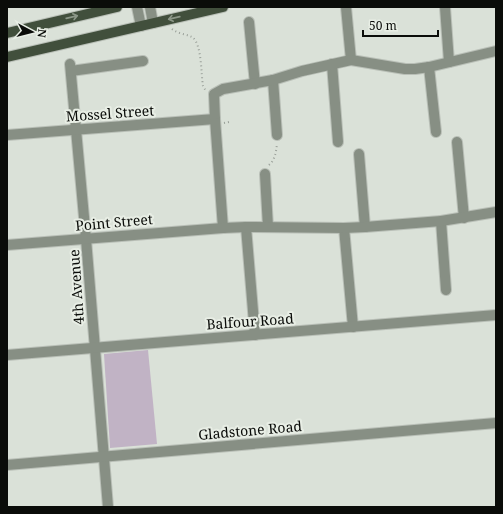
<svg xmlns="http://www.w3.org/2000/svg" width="503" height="514" viewBox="0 0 503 514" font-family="'Noto Serif',serif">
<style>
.green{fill:#c1b3c5}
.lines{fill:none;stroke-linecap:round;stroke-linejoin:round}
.minor-casing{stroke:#b9bfb7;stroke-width:12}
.major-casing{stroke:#b9bfb7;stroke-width:12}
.path{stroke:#9aa099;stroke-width:2;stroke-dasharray:1 3;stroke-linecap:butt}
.minor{stroke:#878f84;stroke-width:10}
.major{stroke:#414f3c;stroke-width:10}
.oneway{stroke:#8c9788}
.labels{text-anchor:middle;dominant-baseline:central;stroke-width:4;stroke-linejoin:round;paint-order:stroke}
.street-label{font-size:14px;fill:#0a0c09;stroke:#e8eee5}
</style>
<rect width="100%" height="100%" fill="#dae1d8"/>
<polygon class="green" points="148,350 157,444 110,448 104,354"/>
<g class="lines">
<defs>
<g id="minor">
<polyline points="137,7 141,26"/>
<polyline points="150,7 153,23"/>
<polyline points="346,7 351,60"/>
<polyline points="445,7 449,62"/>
<polyline points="249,22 255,84"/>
<polyline points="70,64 86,239 108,507"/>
<polyline points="332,64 338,142"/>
<polyline points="429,67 436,132"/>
<polyline points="71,71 143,61"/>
<polyline points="273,80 277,135"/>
<polyline points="7,135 215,119"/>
<polyline points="457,142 464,218"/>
<polyline points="359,154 365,227"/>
<polyline points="265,174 268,227"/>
<polyline points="441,221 446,290"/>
<polyline points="246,227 255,335"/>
<polyline points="223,228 215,119 214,94 223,89 273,80 302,71 351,60 405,69 415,69 429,67 496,51"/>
<polyline points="344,228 353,327"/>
<polyline points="7,245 223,228 246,227 344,228 365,227 441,221 496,212"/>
<polyline points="7,355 496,315"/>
<polyline points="7,465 496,423"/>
</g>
<g id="major">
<polyline points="7,33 117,7"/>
<polyline points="7,57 223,7"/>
</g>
</defs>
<use href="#minor" class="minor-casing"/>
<use href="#major" class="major-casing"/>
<g class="path">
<path d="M172,29C178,34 186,34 192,37C202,43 201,75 203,86L206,91"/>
<polyline points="224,123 229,122"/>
<path d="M269,165C275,160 276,152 277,144"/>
</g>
<use href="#minor" class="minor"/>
<use href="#major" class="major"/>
</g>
<defs><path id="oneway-shaft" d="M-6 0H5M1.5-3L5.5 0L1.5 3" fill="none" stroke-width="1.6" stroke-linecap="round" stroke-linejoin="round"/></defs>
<g class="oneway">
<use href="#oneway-shaft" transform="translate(72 17) rotate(-13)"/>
<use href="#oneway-shaft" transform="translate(174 18) rotate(167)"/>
</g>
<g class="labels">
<g class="street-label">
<text transform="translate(110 113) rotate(-4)">Mossel Street</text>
<text transform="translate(114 222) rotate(-5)">Point Street</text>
<text transform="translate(76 287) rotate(-94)">4th Avenue</text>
<text transform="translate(250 321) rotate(-4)">Balfour Road</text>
<text transform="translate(250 430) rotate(-5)">Gladstone Road</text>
</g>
</g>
<rect width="503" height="514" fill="none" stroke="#0a0c09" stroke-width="16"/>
<g transform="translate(32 32) rotate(97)" stroke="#e8eee5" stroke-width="3" paint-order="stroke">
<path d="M0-3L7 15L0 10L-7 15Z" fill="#0a0c09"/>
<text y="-6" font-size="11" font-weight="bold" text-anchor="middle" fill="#0a0c09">N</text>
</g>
<path d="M363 30v6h75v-6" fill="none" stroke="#0a0c09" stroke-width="2"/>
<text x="369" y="30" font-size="12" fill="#0a0c09" stroke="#e8eee5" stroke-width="3" paint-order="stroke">50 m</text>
</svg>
